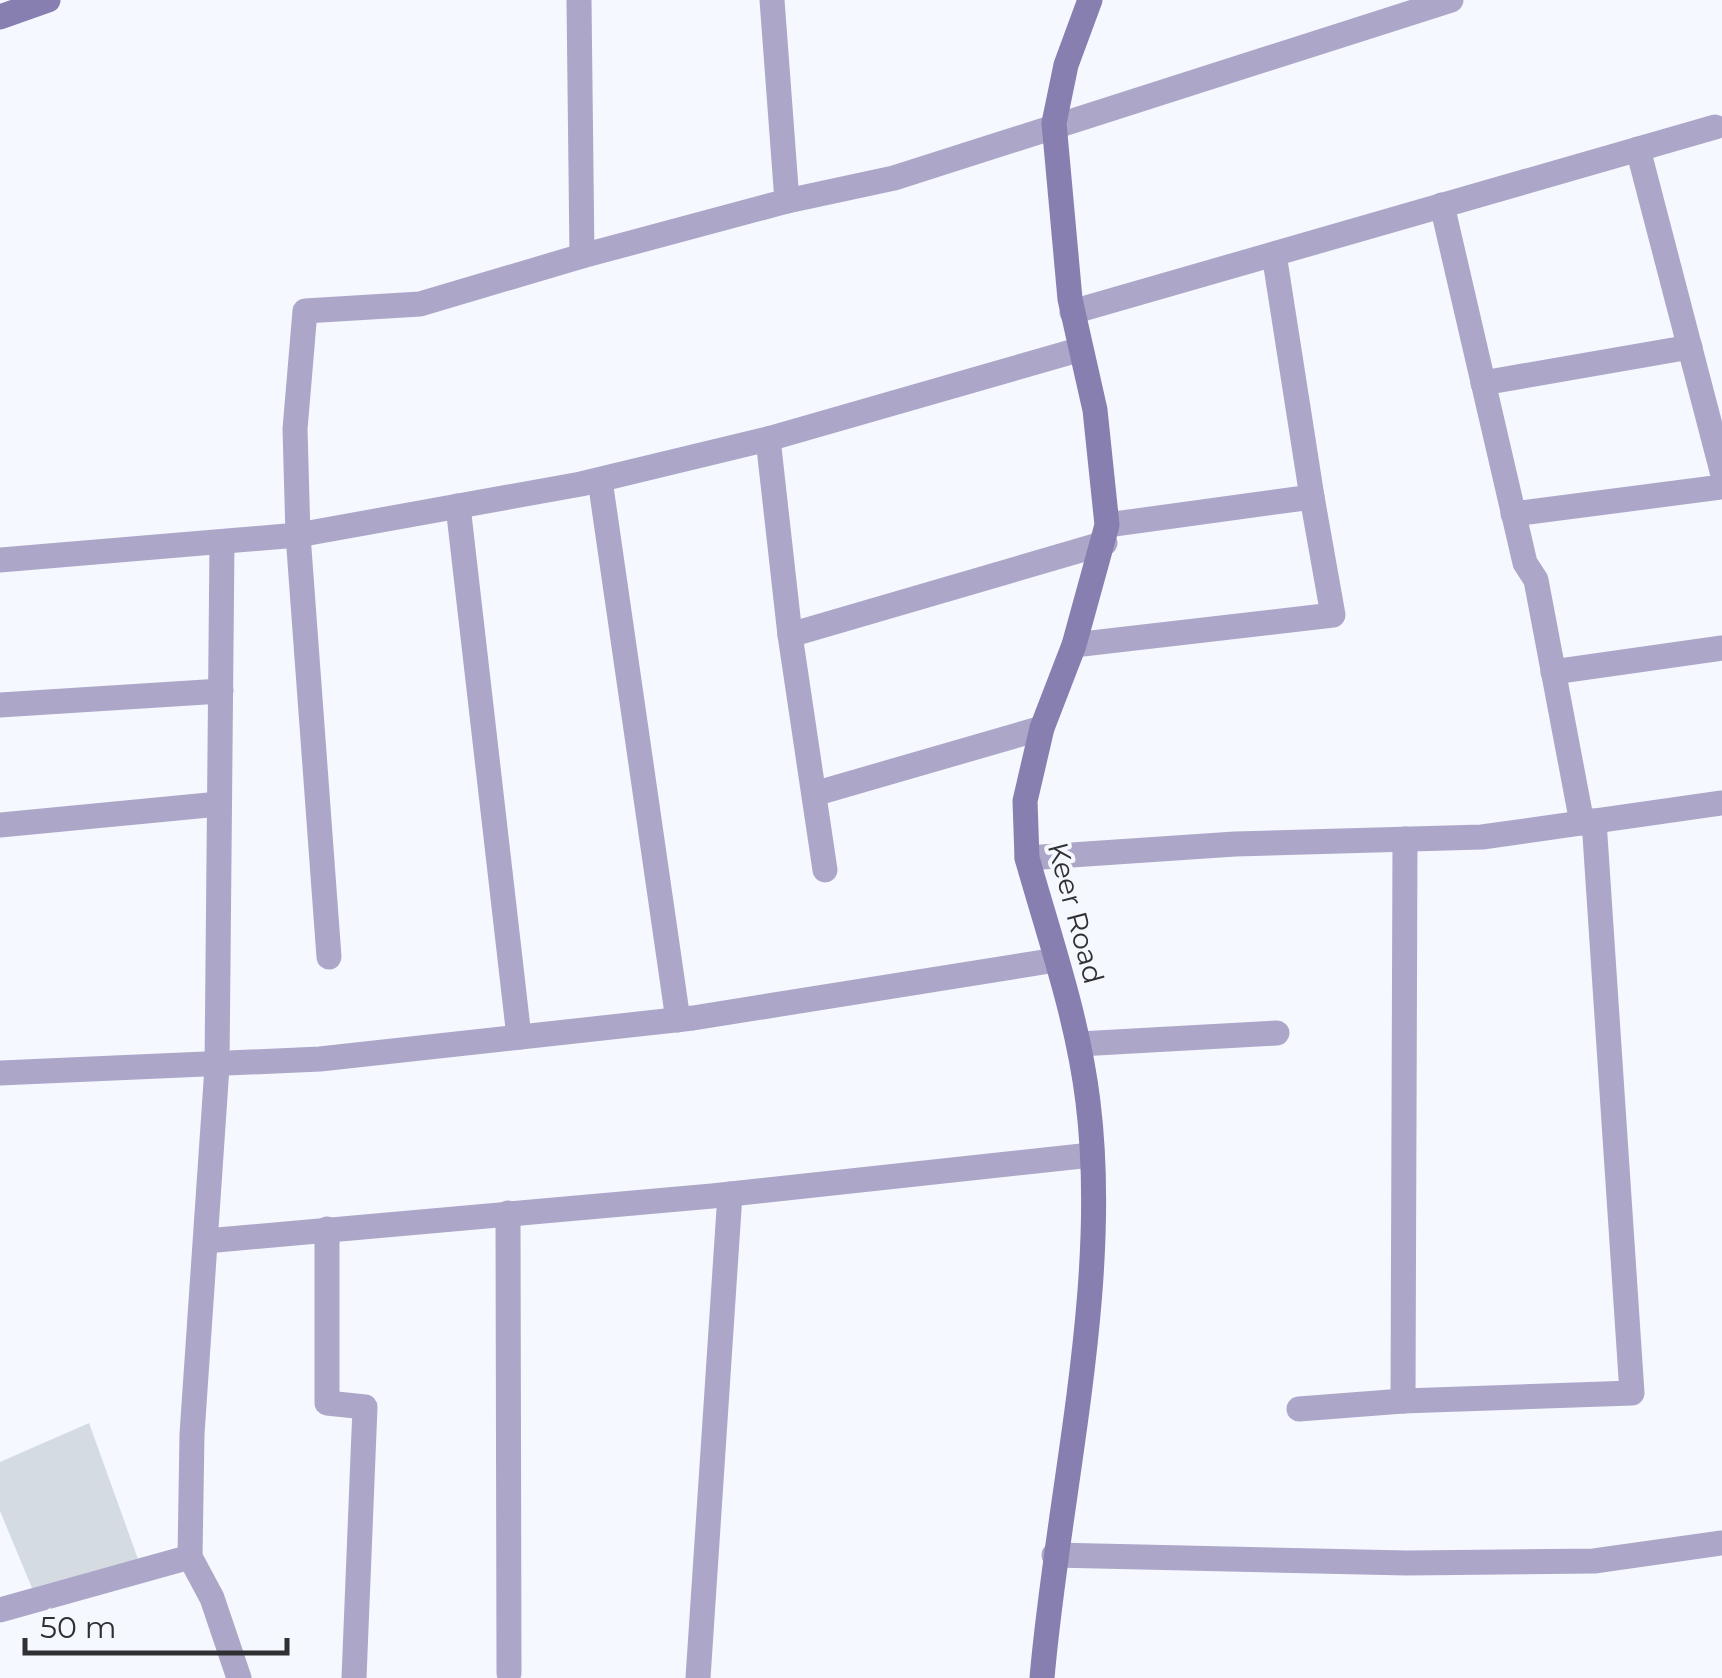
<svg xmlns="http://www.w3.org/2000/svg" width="1722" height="1678" viewBox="0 0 1722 1678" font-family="Montserrat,sans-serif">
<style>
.building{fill:#d4dce2}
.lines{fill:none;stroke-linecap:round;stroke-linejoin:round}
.street{stroke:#aca7c8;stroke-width:25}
.secondary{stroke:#877faf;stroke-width:25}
.labels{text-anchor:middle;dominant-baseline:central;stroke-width:8;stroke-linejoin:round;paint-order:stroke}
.street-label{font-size:28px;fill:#2f3033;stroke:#f5f8fe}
</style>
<rect width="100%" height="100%" fill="#f5f8fe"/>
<polygon class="building" points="89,1423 138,1559 32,1588 0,1511 0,1462"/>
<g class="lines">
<g class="street">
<polyline points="579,0 582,256 787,201"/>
<polyline points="772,0 787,201 894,178 1451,0"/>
<polyline points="1638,149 1722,471"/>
<polyline points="1442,205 1525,563 1536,580 1582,823"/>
<polyline points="1072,312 1715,127"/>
<polyline points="1483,383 1690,347"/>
<polyline points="768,439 790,635"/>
<polyline points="600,480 678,1020"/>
<polyline points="458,506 519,1037"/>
<polyline points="1513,514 1722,487"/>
<polyline points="1107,525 1312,497 1274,254"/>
<polyline points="0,560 298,535 581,484 768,439 1078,350"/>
<polyline points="1074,645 1333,615 1312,497"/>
<polyline points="1553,672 1722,648"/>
<polyline points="0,705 221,691"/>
<polyline points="814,794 1042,728"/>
<polyline points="0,825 219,804"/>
<polyline points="1405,839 1403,1401 1632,1393 1594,821"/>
<polyline points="1027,858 1235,844 1482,837 1722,803"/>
<polyline points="825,870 790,635 1105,543"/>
<polyline points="329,957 298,535 295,429 305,311 420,304 582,256"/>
<polyline points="1079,1044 1277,1033"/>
<polyline points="0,1073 320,1059 693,1018 1056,960"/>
<polyline points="508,1213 509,1673"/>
<polyline points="327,1229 327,1403 365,1407 354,1678"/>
<polyline points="206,1241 712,1196 1091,1155"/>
<polyline points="1299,1409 1403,1401"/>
<polyline points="1054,1555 1407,1563 1594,1561 1722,1543"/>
<polyline points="190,1557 212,1598 239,1678"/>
<polyline points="0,1610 190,1557 192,1434 217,1067 222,542"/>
<polyline points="698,1678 730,1194"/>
</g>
<g class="secondary">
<polyline points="0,17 48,0"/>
<path d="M1042,1678C1058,1492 1111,1288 1088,1102C1078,1019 1050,939 1027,858L1025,801L1042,728L1074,645L1107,525L1095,410L1070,299L1054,123L1066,65L1090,0"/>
</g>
</g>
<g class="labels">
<g class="street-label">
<text transform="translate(1076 913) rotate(75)">Keer Road</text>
</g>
</g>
<path d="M25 1638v15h262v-15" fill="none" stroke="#2f3033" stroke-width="5"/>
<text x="40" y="1638" font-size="30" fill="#2f3033" stroke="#f5f8fe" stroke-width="8" paint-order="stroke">50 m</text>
</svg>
